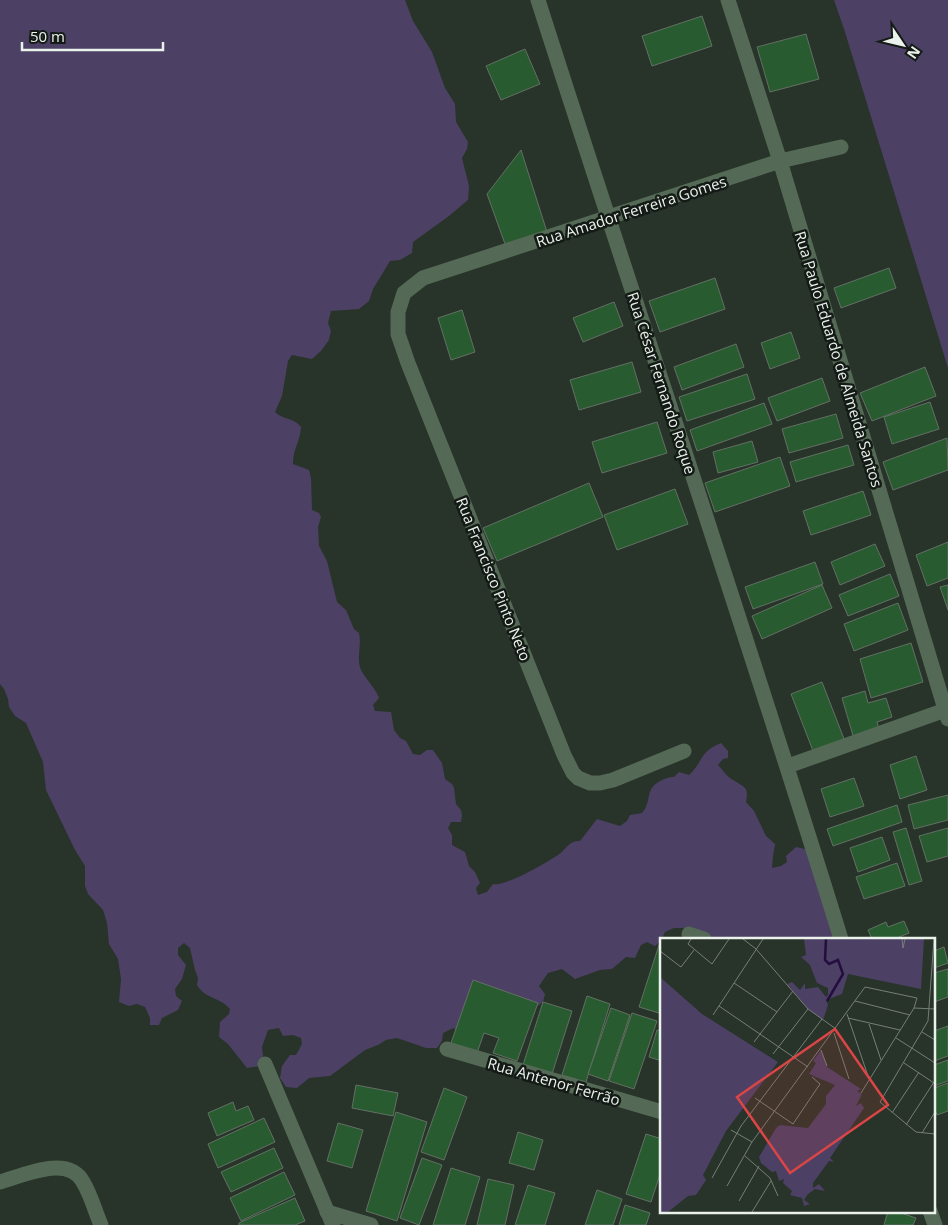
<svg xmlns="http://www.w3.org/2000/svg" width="948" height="1225" viewBox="0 0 948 1225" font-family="'Open Sans',sans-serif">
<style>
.green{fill:#4c4064}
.building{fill:#295b30;stroke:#637064}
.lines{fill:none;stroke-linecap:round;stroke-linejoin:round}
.minor{stroke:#546956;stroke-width:15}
.labels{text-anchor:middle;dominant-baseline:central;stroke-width:5;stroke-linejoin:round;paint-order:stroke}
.street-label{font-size:15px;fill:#eaf2eb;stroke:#141a15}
.inset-river{fill:none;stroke:#240e3f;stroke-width:2.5}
.inset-road{fill:none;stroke:#767f77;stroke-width:1}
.view{fill:#d94645;fill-opacity:0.15;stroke:#d94645;stroke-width:2.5}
.inset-edge{fill:none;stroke:#eaf2eb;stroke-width:2.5}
</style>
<rect width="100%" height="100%" fill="#283329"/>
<g class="green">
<path d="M0,0H405L413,21L432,52L445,88L455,104L456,122L468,142L467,149L462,158L469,186L468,200L449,216L413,242L412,253L400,260L390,261L373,289L369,301L359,309L331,311L328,323L331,331L329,340L321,351L312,359L292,355L288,361L282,396L275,412C283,420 293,417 301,427C300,443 293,448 293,464L309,470L311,478L312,510L319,513L321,517L318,527L319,546L327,561L337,602L346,610L354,629L359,633C362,646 356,657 361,670C366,680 375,687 379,698L373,705L375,711L391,712L394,730L400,738L406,741L413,754L420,755L427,750H433L442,763L445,779L452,784L454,788L456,804L461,810L462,815L461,822H451L448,828L452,835V845L465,852L469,866L475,872L480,883L476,888L478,895L487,892L493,884C505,887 546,863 558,855C567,849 568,841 580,841L597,819L620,826L627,821L630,815L642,813C653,801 643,789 662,780C667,778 669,777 674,777L679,772L689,775C704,761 699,752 721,743L728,751V758L723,759L718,765C723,770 727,777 733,780C745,788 749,786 746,802L754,811L766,836L775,844L773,856L772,868L781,866L787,862L786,856L796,847L814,851L841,939H704L683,928H674L665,932L660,942L655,946L647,942L641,945L635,958L626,957L612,969L600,970L575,979L562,969L548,973L539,986L545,994L543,1002L533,1009L461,1032L453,1028L443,1033L442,1041L437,1048H426L397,1038L386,1040L378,1045L365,1050L330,1076L309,1078L297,1088L286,1087L280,1078L282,1066L290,1055H296L302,1044L301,1038L293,1035L283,1036L279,1028L268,1030L262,1047L263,1056L260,1066L247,1068L228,1044L219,1037L220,1022L229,1014L230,1009C219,996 206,1000 197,985L198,978L195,970L190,948L184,943L178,948V955L186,965L182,979L175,989L176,996L182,1001L178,1010L162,1018L159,1025H150V1018L145,1007L137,1004L129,1006L119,1002L121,979L118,959L109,944L107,923L103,910L88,894L85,886V866L75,850L46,790L43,762L26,723L15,716L9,707L8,699L4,689L0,684Z"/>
<polygon points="834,0 948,0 948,368 845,32"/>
</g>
<g class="building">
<polygon points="702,16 712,46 652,66 642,36"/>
<polygon points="806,34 819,79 770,92 757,47"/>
<polygon points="525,49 540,84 501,100 486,66"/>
<polygon points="521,150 547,232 505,244 487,194"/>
<polygon points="889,268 896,288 841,308 834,288"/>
<polygon points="715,278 725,309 660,332 649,301"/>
<polygon points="614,302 623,326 583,342 573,318"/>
<polygon points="462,310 475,352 451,360 438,318"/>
<polygon points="791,332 800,358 770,369 761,343"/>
<polygon points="736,344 744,367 682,390 674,367"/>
<polygon points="632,362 641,392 579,410 570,380"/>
<polygon points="925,367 936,396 872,421 860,393"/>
<polygon points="747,374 755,399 687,421 679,397"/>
<polygon points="822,378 830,401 777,421 768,398"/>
<polygon points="930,402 939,429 892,444 884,417"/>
<polygon points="764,403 772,424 697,451 690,430"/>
<polygon points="836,414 843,438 789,453 782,429"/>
<polygon points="657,422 667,453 602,473 592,442"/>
<polygon points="947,438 948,470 893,490 883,462"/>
<polygon points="752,441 758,462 718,473 713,452"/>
<polygon points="848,445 854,465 796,482 790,462"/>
<polygon points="780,457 790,486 715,512 705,483"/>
<polygon points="589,483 603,517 497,561 483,528"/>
<polygon points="675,489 688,524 617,550 604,515"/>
<polygon points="863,491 871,515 811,535 803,511"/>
<polygon points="948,542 948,578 927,586 916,555"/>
<polygon points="875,544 885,566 840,585 831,562"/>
<polygon points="815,562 823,584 753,609 745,587"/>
<polygon points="890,574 899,596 848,616 839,595"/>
<polygon points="822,585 832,608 762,639 752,616"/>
<polygon points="948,585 948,610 940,587"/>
<polygon points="898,603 908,630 854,651 844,624"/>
<polygon points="911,643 923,682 871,698 860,659"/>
<polygon points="822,682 846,744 815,756 791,694"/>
<polygon points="865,691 868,703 886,698 892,717 877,722 880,732 854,739 842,698"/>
<polygon points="916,756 927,790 900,799 890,765"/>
<polygon points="854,778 864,806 830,817 821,789"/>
<polygon points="948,795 948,820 914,829 908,805"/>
<polygon points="897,805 902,822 833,846 827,829"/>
<polygon points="906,828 922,881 909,885 893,832"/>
<polygon points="948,828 948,856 927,862 919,836"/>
<polygon points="882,837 890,860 858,872 850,848"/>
<polygon points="897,863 905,886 864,899 856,877"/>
<polygon points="904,921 909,933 899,937 899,939 872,939 868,930 886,922 888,927"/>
<polygon points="660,942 662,943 662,1014 639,1007"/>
<polygon points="944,947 948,963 934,968 934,951"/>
<polygon points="948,969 948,997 934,1002 934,973"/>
<polygon points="473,980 538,1003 517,1061 493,1053 499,1038 484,1033 477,1053 451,1043"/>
<polygon points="587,996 610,1004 586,1082 562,1075"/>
<polygon points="543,1002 572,1011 552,1074 523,1065"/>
<polygon points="611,1008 630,1015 608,1081 588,1074"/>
<polygon points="632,1013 657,1021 634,1089 609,1081"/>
<polygon points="948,1026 948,1056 934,1061 934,1031"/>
<polygon points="657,1030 662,1031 662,1061 649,1057"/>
<polygon points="948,1060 948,1081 934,1086 934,1065"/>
<polygon points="948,1083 948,1111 937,1115 934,1107 934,1088"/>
<polygon points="356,1085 398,1093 393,1116 352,1108"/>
<polygon points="444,1088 467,1097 444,1160 421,1152"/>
<polygon points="233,1102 236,1111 248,1106 254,1120 217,1136 208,1113"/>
<polygon points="396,1112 427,1122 397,1221 366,1211"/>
<polygon points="264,1118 275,1142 218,1168 208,1144"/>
<polygon points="338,1123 363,1130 352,1168 327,1161"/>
<polygon points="518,1132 543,1140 534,1170 509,1163"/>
<polygon points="646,1134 662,1139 662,1168 651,1202 626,1194"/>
<polygon points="274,1148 283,1168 231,1192 221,1172"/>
<polygon points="422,1158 442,1165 419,1225 400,1218"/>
<polygon points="451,1168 480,1177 465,1225 433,1225"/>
<polygon points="284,1172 295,1195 241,1221 230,1198"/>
<polygon points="488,1179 514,1185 505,1225 477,1225"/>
<polygon points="528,1185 555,1193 545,1225 515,1225"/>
<polygon points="597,1190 622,1199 613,1225 585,1225"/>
<polygon points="295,1198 305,1221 295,1225 239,1225 239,1223"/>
<polygon points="625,1205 650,1213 646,1225 619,1225"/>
<polygon points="888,1211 895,1211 916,1218 913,1225 884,1225"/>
</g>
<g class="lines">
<g class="minor">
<path d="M538,0C638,313 744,625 841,939"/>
<polyline points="728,0 780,161 948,719"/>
<polyline points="684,751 613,780 600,783 590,783 578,778 573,773 564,755 408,363 398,334 398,312 404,293 423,278 780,161 841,147"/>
<polyline points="788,766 948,709"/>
<polyline points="689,934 704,939"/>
<polyline points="447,1049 662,1112"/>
<polyline points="265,1064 333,1225"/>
<path d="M0,1182C22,1176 68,1154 83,1182C91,1195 95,1211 101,1225"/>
<polyline points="930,1211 935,1225"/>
<polyline points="327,1212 371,1225"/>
</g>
</g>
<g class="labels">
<g class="street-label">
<text transform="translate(631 211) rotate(-18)">Rua Amador Ferreira Gomes</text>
<text transform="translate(839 359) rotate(73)">Rua Paulo Eduardo de Almeida Santos</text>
<text transform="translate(662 383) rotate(72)">Rua César Fernando Roque</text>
<text transform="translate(494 579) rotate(68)">Rua Francisco Pinto Neto</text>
<text transform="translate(554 1081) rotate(16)">Rua Antenor Ferrão</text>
</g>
</g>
<g transform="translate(660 938)">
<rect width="275" height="275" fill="#283329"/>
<path d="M144,1H264L261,51L188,36L182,56L166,62L168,67L163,82L148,71L127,46L132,44L140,52L145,45V51L158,49L166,59L168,57V50L157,45L150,27L141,19L146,17ZM0,39L42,76L118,124L66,193L43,237L46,242L36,257L28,258L8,274H0ZM161,112L167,129L201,151L197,153L202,156L196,168L201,165L204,170L170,220L174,224L169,223L153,245V250L159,246L165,253L155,251L148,256L144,262L150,266L144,268L142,260L130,257L132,253L123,245L124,241L119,243L116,233L112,234L101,225L99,219L116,190L120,187L148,190L166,166V158L175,147L149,136L156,125L153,123Z" fill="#4c4064"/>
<path class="inset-river" d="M166,1L165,22L169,26L178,22L183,36L167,63"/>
<path class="inset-road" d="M31,1L28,6L52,26L69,1M83,1L96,11L148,71L176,91M242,1L243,10L245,1M274,1L268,83L220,164L256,194L275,196M0,13L21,29L34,12M74,45L117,74M195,63L250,77M59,68L148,129M254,70L275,71M187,76L209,141M53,77L103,1M188,80L240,92M209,86L221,122M262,94L275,102M174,95L189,141M236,100L275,125M94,104L133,53M161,112L167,128M113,116L148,71M244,125L274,145M95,160L133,186L160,146L152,139M232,175L259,134M246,187L274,144M71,192L92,204M262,195L275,174M85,218L110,240L118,258M52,240L81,188L162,81M67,248L92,204L205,49L257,60L254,70L201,155M79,263L99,228M92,274L111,243"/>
<path class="view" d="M175,91L228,167L130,235L77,159Z"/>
<rect width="275" height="275" class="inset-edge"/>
</g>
<g transform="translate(903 45) rotate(125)" stroke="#141a15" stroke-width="4" paint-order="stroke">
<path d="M0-4L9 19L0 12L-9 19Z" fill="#eaf2eb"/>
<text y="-8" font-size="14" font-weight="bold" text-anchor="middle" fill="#eaf2eb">N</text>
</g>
<path d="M22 42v8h141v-8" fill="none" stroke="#eaf2eb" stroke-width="2.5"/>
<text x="30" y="42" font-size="15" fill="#eaf2eb" stroke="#141a15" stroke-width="4" paint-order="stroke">50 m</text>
</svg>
